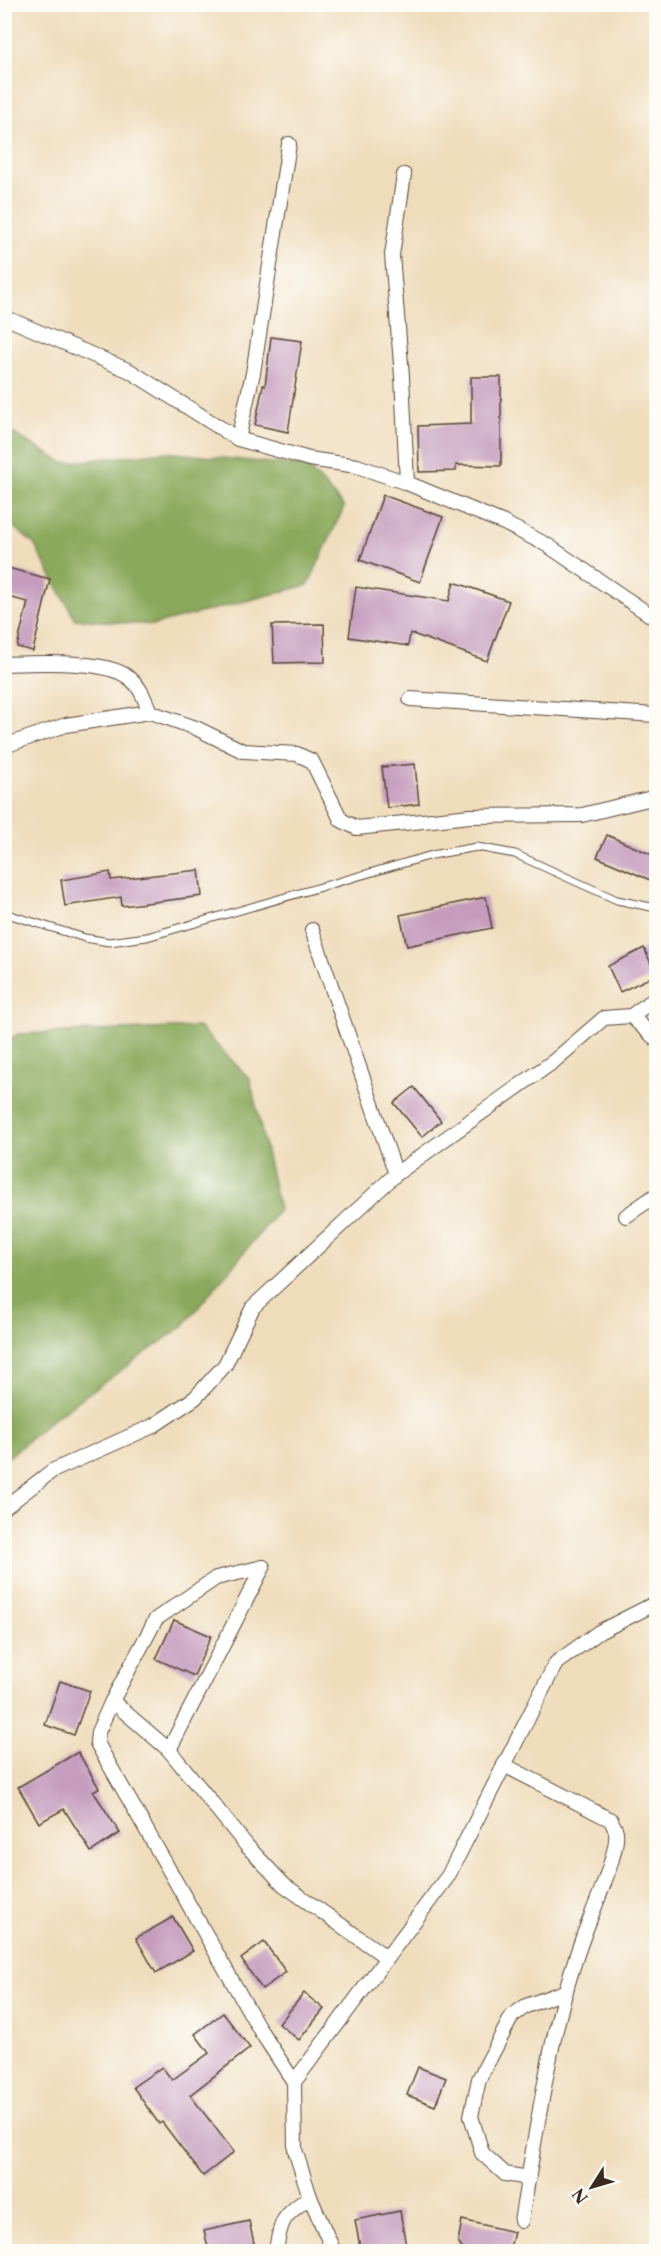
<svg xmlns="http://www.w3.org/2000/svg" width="661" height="2256" viewBox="0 0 661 2256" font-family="'Libre Caslon Text',serif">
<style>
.forest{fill:#8aa95c;stroke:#626a3d;stroke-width:1.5}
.building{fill:#c59cbe}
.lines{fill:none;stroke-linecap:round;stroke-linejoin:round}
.lane-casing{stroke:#564536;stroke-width:9}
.street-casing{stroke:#564536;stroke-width:16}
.lane{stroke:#fff;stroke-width:7}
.street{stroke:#fff;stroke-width:14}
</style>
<rect width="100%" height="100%" fill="#fdfcf7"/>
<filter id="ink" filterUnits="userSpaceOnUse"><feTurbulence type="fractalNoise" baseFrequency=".0167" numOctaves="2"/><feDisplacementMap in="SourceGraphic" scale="12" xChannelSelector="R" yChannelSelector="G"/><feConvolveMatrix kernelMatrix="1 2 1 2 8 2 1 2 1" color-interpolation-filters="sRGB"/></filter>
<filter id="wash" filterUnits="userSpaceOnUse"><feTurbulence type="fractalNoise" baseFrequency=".008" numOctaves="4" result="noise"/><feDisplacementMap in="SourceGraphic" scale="24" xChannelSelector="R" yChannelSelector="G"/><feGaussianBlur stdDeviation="1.35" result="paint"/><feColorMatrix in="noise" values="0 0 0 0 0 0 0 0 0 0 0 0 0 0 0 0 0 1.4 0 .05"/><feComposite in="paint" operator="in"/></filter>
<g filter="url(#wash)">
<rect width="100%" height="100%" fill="#efdcbb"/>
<g class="forest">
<polygon points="5,429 64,463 165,452 308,467 344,507 308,585 153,625 75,619 34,544 5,520 5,489 8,477 5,475"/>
<polygon points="199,1027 250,1079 279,1210 183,1326 54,1418 5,1460 5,1042 18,1034"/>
</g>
<g id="blocks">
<g class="building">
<polygon points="271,337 302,341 288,432 255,425 263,385 265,386"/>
<polygon points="471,377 501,377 501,466 456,465 456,471 419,472 418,426 471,424"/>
<polygon points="383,495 443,517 420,582 360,560"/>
<polygon points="4,567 50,579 33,651 17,647 28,602 4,596"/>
<polygon points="454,582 509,601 487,661 410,633 408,646 349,637 356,587 449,601"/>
<polygon points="324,624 325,662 274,663 272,625"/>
<polygon points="415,764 419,804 387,808 382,767"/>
<polygon points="607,835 657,857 657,883 597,857"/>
<polygon points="199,870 202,896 122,906 121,897 65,906 61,880 110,872 111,880"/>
<polygon points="486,897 492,928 407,946 400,915"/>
<polygon points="644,948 656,975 620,992 608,966"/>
<polygon points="414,1087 441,1121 422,1137 394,1103"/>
<polygon points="174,1620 211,1636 194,1676 156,1659"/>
<polygon points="60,1681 90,1691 74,1735 45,1725"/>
<polygon points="78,1752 99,1788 93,1791 120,1833 91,1852 64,1809 39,1823 18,1787"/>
<polygon points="173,1917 193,1951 156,1973 136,1938"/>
<polygon points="264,1942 286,1972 262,1989 241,1959"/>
<polygon points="304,1993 324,2009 299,2040 279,2024"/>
<polygon points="223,2013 250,2048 190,2095 234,2152 203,2176 162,2122 159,2124 133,2087 162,2067 172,2080 209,2053 195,2034"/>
<polygon points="418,2067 446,2078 435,2106 407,2095"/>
<polygon points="400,2211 406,2246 361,2252 355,2220"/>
<polygon points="462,2220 514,2232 509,2252 464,2252 458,2242"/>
<polygon points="249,2221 256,2252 209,2252 204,2231"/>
</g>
</g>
</g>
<g filter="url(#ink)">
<use href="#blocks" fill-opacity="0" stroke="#564536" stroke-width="1.5"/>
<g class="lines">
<defs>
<polyline id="lane" points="4,913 85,938 109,942 147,937 432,855 477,847 515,854 617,900 656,908"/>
<g id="street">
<polyline points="404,175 392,255 402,376 407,483"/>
<polyline points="4,317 130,371 238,439 309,459 357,466 407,483 504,523 547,545 656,619"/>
<polyline points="238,439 253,373 289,144"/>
<path d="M4,664C34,663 105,659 128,677C140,685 145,700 150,712"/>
<polyline points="410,699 656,715"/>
<polyline points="4,746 66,725 150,712 196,728 243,751 297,754 312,761 341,820 357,828 470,816 582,815 656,797"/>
<polyline points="312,930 396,1174"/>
<polyline points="631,1016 656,998"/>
<polyline points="626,1216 656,1195"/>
<polyline points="4,1508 52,1471 153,1426 195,1398 225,1365 253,1307 396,1174 554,1061 604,1018 631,1016 656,1039"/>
<polyline points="263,1567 216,1578 156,1619 112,1701 98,1732 97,1743 260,2030 294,2082"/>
<polyline points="112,1701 169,1750 247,1846 284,1885 386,1957"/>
<polyline points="169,1750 263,1567"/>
<path d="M504,1765L611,1820C612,1824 616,1829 616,1832C619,1850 597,1901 590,1919C551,2015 539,2120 521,2221"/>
<polyline points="529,2178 505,2174 482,2153 471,2116 479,2079 512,2016 526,2006 566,1991"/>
<path d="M276,2252C280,2219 284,2215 310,2197"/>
<polyline points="334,2252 310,2197 295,2150 294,2082 448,1876 556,1663 599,1632 656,1603"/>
</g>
</defs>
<use href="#lane" class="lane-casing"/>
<use href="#street" class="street-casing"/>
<use href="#lane" class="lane"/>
<use href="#street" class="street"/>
</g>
</g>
<rect width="661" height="2256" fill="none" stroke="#fdfcf7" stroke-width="24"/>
<g transform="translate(592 2187) rotate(233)" stroke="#fdfcf7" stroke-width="4.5" paint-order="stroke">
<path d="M0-4.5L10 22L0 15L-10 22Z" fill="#3b2a1e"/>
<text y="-9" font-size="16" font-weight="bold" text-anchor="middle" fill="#3b2a1e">N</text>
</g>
</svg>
